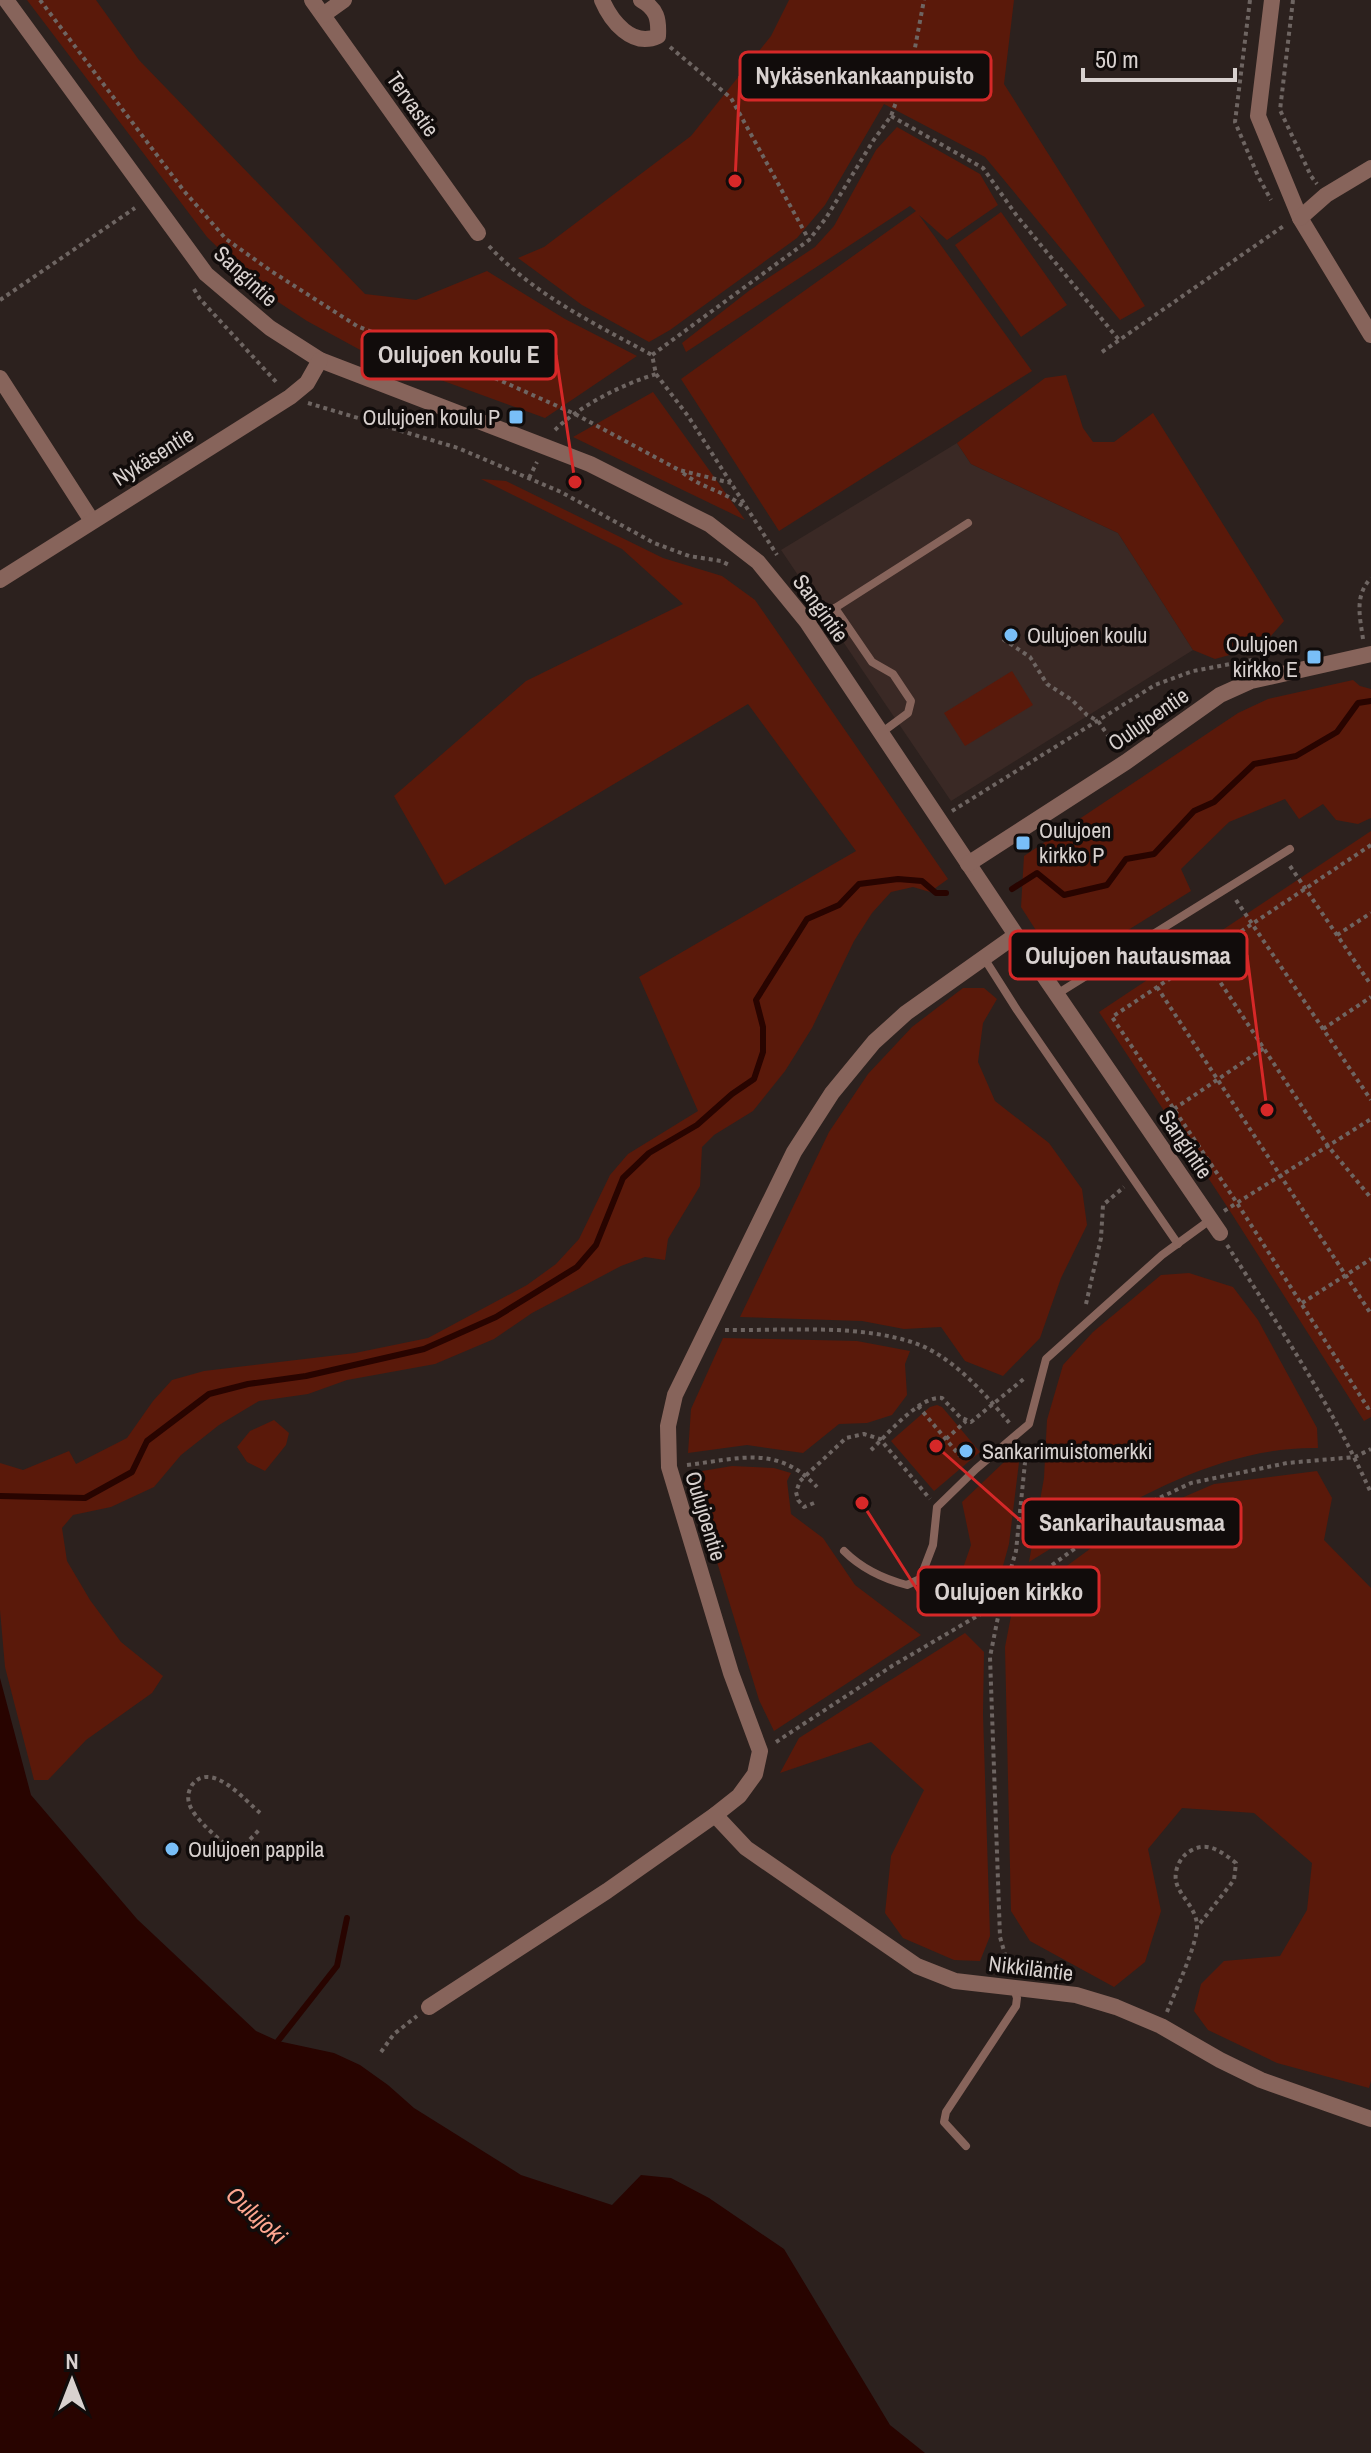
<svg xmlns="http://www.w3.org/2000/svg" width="1371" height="2453" viewBox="0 0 1371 2453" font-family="'Archivo Narrow',sans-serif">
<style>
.built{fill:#3a2925}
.green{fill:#5a190a}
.water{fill:#280400}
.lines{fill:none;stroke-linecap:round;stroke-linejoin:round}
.stream{stroke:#280400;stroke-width:6}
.path{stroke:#6e6562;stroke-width:4;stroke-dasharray:4 4;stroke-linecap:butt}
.service{stroke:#87645b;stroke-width:8}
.minor{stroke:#87645b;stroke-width:16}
.poi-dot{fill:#79bff8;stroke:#110c0b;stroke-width:3}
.labels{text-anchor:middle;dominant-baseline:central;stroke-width:7;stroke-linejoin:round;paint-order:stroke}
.street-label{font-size:22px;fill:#d8d1cf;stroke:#110c0b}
.poi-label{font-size:22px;fill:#d8d1cf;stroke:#110c0b;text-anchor:start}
.water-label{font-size:24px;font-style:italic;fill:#fea690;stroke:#110c0b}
.leader{fill:none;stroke:#d62828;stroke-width:3}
.callout-dot{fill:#d62828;stroke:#110c0b;stroke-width:3}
.callout{fill:#110c0b;stroke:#d62828;stroke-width:3}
.callout-label{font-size:24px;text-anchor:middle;font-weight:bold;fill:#d8d1cf}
</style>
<rect width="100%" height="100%" fill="#2c211e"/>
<polygon class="built" points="957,443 971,464 1118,533 1193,650 951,801 781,550"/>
<g class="green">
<polygon points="27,0 96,0 139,60 365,294 416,300 487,271 565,319 637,356 545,418 364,352 307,321 263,292 207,237"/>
<polygon points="789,0 1014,0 1004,84 1145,306 1120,320 985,157 884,104 825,205 797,238 670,330 649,342 582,305 518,258 544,247 691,136 771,36"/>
<polygon points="897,127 980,174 998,205 947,240 919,215 1032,371 779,531 681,379 916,211 910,206 686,352 682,343 750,290 815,247 834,226 876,150"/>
<polygon points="1001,212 1067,305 1021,337 955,245"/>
<polygon points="1066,375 1083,428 1093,442 1114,442 1153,413 1284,621 1262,646 1215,659 1193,650 1118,533 971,464 957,443 1045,378"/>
<polygon points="653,392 745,520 573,437"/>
<polygon points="481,479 506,481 663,558 722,576 755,600 948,879 930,892 913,887 891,892 872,913 854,941 812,1028 785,1071 753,1111 714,1135 702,1147 700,1186 668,1239 665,1260 645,1257 621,1266 532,1313 494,1339 435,1364 347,1380 308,1394 259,1401 219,1425 181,1455 154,1487 111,1507 73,1515 62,1528 67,1561 90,1600 121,1642 163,1676 152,1693 86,1740 48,1780 34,1780 5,1667 0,1610 0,1463 23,1470 69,1451 76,1464 127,1438 153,1401 172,1380 204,1371 355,1353 428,1338 527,1285 556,1264 579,1239 610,1175 628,1154 698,1111 639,977 856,851 748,704 445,885 394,796 526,681 683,604 622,549"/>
<polygon points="1012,671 1033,705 965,746 944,713"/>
<polygon points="1353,680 1360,686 1371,689 1371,818 1358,824 1336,820 1323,804 1299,819 1285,799 1229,822 1181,869 1191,891 1062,971 1021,907 1024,856 1238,713 1268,699"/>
<polygon points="1371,831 1371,1417 1364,1421 1228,1208 1099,1012"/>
<polygon points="963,988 984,988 997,999 983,1023 978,1062 995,1101 1049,1143 1082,1189 1087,1225 1061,1278 1040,1338 1003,1376 965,1361 941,1327 904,1329 862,1321 740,1317 829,1132 868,1074 912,1027"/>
<path d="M1189,1273L1233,1287L1258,1320L1317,1428L1318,1448C1213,1446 1116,1509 1029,1562L1044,1478L1047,1420L1063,1365L1093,1332L1161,1275Z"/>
<polygon points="723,1338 857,1341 910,1351 905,1364 907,1395 892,1415 867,1423 839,1424 803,1453 747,1445 688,1453 691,1409"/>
<polygon points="937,1405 942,1407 980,1452 934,1491 891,1441 930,1407"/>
<polygon points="274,1420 289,1433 286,1445 265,1471 247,1462 237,1447 250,1431"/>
<polygon points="1021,1446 1009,1544 996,1591 968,1605 955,1591 971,1545 962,1502"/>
<polygon points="732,1466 774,1468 791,1473 787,1481 791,1514 823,1538 855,1585 921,1635 774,1731 759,1700 690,1473"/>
<polygon points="1317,1471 1332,1498 1324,1540 1371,1588 1371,2081 1369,2088 1277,2063 1208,2030 1194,2011 1201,1984 1224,1961 1280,1956 1307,1910 1312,1863 1254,1813 1182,1808 1148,1849 1161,1911 1145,1962 1114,1987 1030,1941 1011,1911 1005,1647 1012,1611 1034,1590 1128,1521 1214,1484"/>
<polygon points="965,1633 984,1652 983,1714 990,1936 980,1961 954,1960 903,1938 885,1913 891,1856 924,1790 871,1742 780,1773 799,1738"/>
</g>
<polygon class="water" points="0,1678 31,1795 137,1919 256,2031 278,2041 334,2053 360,2065 388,2085 414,2108 521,2175 612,2205 641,2175 671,2178 709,2198 784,2249 890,2425 925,2453 0,2453"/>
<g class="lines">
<g class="stream">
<polyline points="1012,889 1037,873 1064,895 1107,885 1126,859 1154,854 1194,811 1214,802 1254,764 1296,756 1337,732 1358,703 1371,701"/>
<polyline points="0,1496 85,1498 132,1472 147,1441 209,1394 248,1384 306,1376 424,1349 496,1317 577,1267 596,1245 623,1178 649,1153 697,1125 732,1094 754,1079 763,1052 763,1027 756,1000 807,919 839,905 859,884 898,879 922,881 936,893 946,893"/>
<polyline points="278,2041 337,1966 347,1918"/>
</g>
<g class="path">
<polyline points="40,0 184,191 226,239 271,271 357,326 413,349 459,362 575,414 679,470 731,483"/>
<polyline points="1250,0 1235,122 1258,176 1271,200"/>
<polyline points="1293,0 1280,110 1311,176 1317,184"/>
<polyline points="670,47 731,98 809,240"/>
<polyline points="891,116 983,168 1017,216 1119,340"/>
<path d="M489,246C533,294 595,324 652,355"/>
<polyline points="194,289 200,299 278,384"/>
<polyline points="0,300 135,208"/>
<polyline points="1102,352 1285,225"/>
<polyline points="656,374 688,416 777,555"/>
<polyline points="308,403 458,448 561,492 654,543 689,556 721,561 731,566"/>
<path d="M555,430C579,406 623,384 656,374L652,355L809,240L826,218L873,141L891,116L914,53L924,0"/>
<path d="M683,473C703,489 723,490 744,507"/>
<polyline points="529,478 537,462"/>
<polyline points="1003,639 1030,657 1047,684 1072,700 1087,715 1098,721 1116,747"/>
<path d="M1363,639C1360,617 1354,596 1371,578"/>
<polyline points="952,811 1155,685 1193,671 1252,660"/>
<polyline points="1371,845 1112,1017 1237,1203 1368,1408 1371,1406"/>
<polyline points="1290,866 1371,985"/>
<polyline points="1236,900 1371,1100"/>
<polyline points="1337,935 1371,913"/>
<polyline points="1203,956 1328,1146 1371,1198"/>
<polyline points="1157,987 1371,1314"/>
<polyline points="1323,1029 1371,997"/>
<polyline points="1174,1109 1264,1048"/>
<polyline points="1224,1211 1371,1119"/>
<path d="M1227,1245C1279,1326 1332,1406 1371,1493"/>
<polyline points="1302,1303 1371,1259"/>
<polyline points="1086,1304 1101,1238 1103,1205 1124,1187"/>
<path d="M725,1330C786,1331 862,1323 920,1345C956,1360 987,1396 1011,1425"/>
<polyline points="918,1406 960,1456"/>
<polyline points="946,1439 966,1421"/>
<path d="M871,1450C886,1436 920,1395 942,1398L960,1417L971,1422L1026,1377"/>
<path d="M687,1465C739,1459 777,1444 817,1487"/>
<polyline points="814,1503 804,1507 798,1500 796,1492 800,1481 846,1438 864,1434 880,1439 930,1499"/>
<polyline points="776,1742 892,1666 1001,1602 1117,1518 1191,1483 1287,1463 1355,1457 1371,1449"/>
<path d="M260,1813C245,1800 211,1760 192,1785C189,1790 187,1796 189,1803C193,1819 223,1842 236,1854L260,1829"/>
<polyline points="1010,1972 1000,1937 990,1657 1001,1602 1016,1551 1027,1443"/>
<path d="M1167,2012C1174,1994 1199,1941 1197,1924C1194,1899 1166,1890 1179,1863C1183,1856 1185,1854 1192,1850C1209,1841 1223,1853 1236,1863L1234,1880L1198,1926"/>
<polyline points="381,2052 394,2034 417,2016"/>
</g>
<g class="service">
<polyline points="835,608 872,662 893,674 911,701 908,713 881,733"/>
<polyline points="807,622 835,608 968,523"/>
<polyline points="984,958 1017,1010 1178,1244"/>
<polyline points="1057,994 1290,849"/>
<path d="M844,1551C861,1568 884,1579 907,1585L920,1579L933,1545L937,1507L976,1469L1029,1424L1046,1359L1162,1255L1210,1220"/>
<polyline points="966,2146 944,2122 946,2112 1016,2006 1017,1998 1014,1989"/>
</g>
<g class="minor">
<polyline points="6,0 206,274 270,328 320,360 590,464 709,524 758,562 807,622 1016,935 1220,1233"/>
<polyline points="312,0 478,233"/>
<path d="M602,0C611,21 632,48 658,36C659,19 657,9 641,0"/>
<polyline points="1272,0 1258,116 1300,218 1371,335"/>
<polyline points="323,15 344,0"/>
<polyline points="1300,218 1326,195 1371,168"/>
<polyline points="0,378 92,521"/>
<polyline points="0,580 290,397 307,383 320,360"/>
<polyline points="968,864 1126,762 1220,695 1251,681 1371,654"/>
<polyline points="715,1815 746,1848 917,1966 955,1981 1076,1995 1116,2007 1161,2026 1220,2060 1261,2080 1371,2119"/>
<polyline points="429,2007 607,1891 715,1815 739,1796 755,1774 760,1751 731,1673 669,1467 668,1426 675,1395 794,1152 832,1093 874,1042 906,1013 1016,935"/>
</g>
</g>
<g class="poi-dot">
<rect x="508" y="409" width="16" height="16" rx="4"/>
<circle cx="1011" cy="635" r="8"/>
<rect x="1306" y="649" width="16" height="16" rx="4"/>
<rect x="1015" y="835" width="16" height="16" rx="4"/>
<circle cx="966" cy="1451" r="8"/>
<circle cx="172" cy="1849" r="8"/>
</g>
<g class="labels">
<g class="street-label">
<text transform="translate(413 104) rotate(55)">Tervastie</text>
<text transform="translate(246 276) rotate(43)">Sangintie</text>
<text transform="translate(153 456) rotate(-32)">Nykäsentie</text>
<text transform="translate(821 608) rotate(54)">Sangintie</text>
<text transform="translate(1148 719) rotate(-35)">Oulujoentie</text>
<text transform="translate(1186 1144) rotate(56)">Sangintie</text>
<text transform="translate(706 1516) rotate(73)">Oulujoentie</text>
<text transform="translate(1031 1968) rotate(7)">Nikkiläntie</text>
</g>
<g class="poi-label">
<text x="500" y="417" text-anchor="end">Oulujoen koulu P</text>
<text x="1027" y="635">Oulujoen koulu</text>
<text x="1298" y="644" text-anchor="end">Oulujoen<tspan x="1298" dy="25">kirkko E</tspan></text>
<text x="1039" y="830">Oulujoen<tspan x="1039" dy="25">kirkko P</tspan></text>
<text x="982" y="1451">Sankarimuistomerkki</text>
<text x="188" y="1849">Oulujoen pappila</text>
</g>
<g class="water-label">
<text transform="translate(257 2215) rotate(43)">Oulujoki</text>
</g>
</g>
<path class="leader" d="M735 181L740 76M575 482L556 355M1267 1110L1247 955M936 1446L1023 1523M862 1503L918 1591"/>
<g class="callout-dot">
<circle cx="735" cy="181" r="8"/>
<circle cx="575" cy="482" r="8"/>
<circle cx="1267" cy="1110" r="8"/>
<circle cx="936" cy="1446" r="8"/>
<circle cx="862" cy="1503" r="8"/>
</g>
<g class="callout">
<rect x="740" y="52" width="251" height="48" rx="8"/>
<rect x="362" y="331" width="194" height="48" rx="8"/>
<rect x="1010" y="931" width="237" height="48" rx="8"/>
<rect x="1023" y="1499" width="218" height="48" rx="8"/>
<rect x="918" y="1567" width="181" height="48" rx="8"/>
</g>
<g class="callout-label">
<text x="865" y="84">Nykäsenkankaanpuisto</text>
<text x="459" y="363">Oulujoen koulu E</text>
<text x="1128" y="964">Oulujoen hautausmaa</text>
<text x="1132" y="1531">Sankarihautausmaa</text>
<text x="1009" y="1600">Oulujoen kirkko</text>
</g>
<g transform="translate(72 2381)" stroke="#110c0b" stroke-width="6" paint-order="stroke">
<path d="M0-6L14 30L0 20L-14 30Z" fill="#d8d1cf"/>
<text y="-12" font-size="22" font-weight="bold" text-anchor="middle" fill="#d8d1cf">N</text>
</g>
<path d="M1083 68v12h152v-12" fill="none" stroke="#d8d1cf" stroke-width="4"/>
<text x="1095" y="68" font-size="24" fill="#d8d1cf" stroke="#110c0b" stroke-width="6" paint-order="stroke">50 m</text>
</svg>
